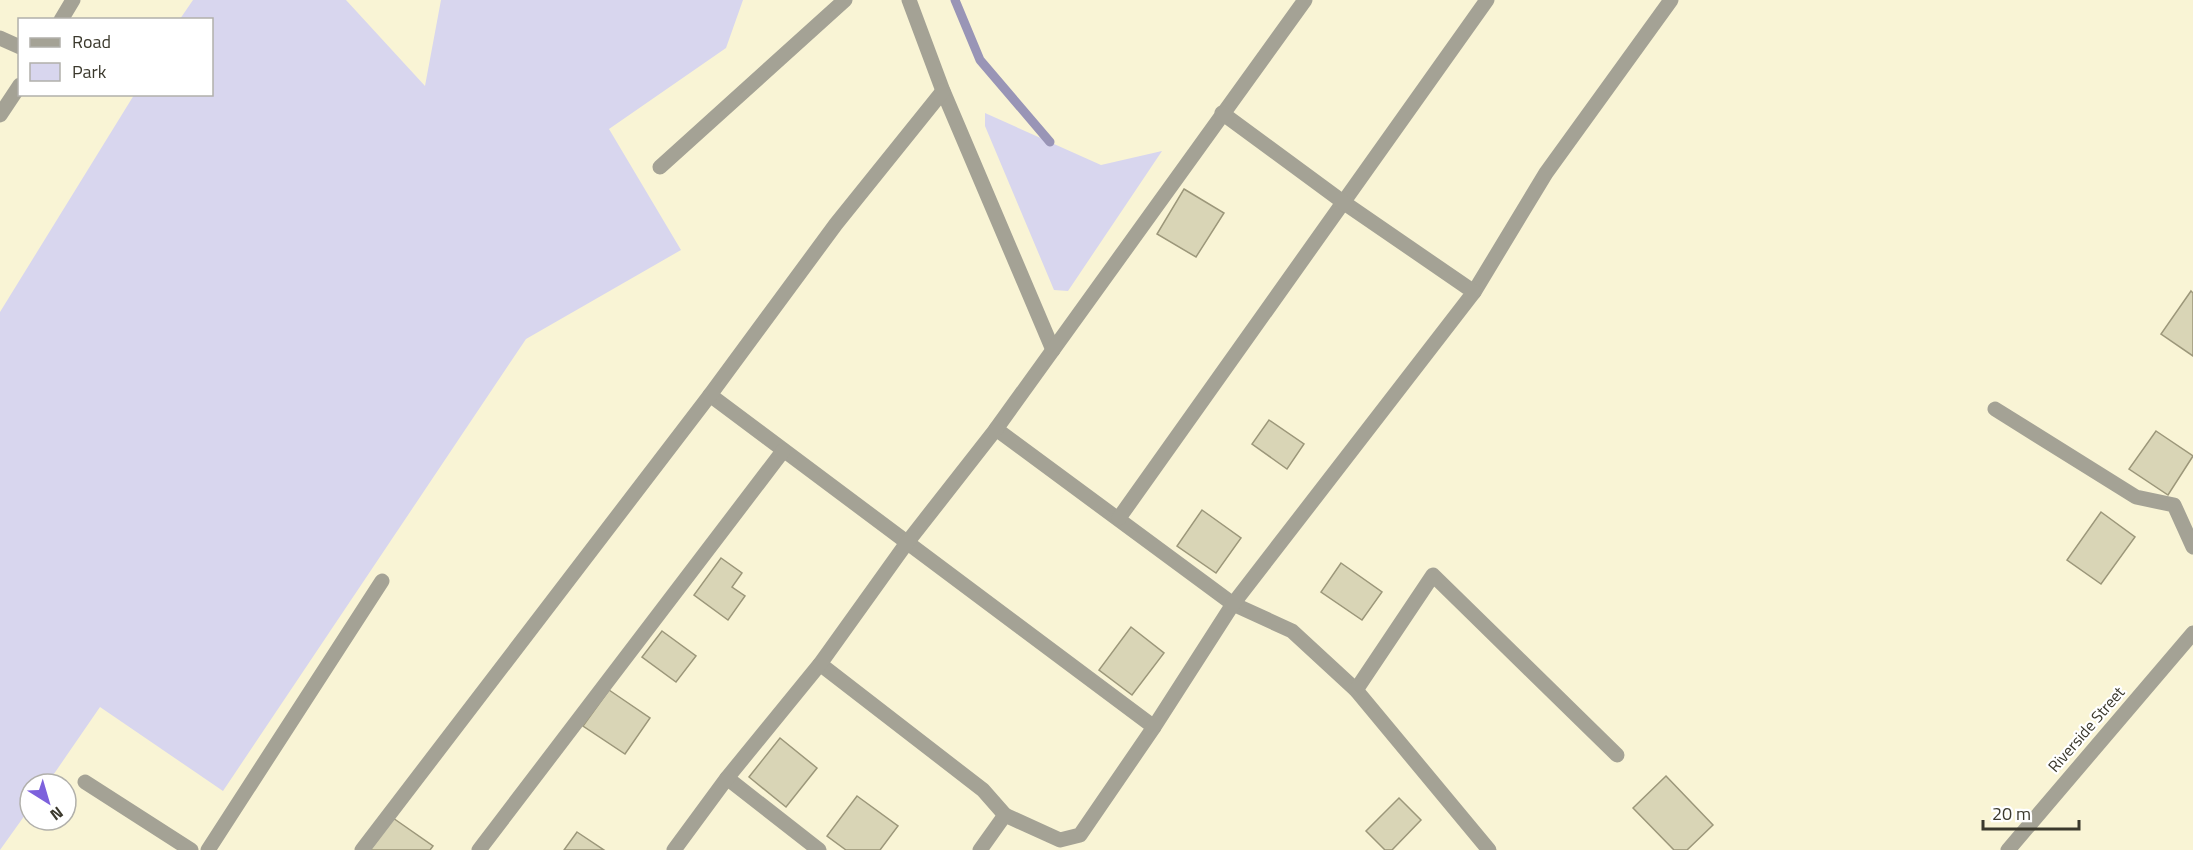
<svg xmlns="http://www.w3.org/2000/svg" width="2193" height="850" viewBox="0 0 2193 850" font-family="'Titillium Web',sans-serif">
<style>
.green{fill:#d8d6ee}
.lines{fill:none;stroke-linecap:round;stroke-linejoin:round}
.stream{stroke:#9995b6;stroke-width:9}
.building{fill:#d9d5b6;stroke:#9c977a;stroke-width:1.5}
.street{stroke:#a4a295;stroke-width:15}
.labels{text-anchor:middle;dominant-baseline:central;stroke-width:4.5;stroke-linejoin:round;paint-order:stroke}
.street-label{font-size:16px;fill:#3b392d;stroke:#fff}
</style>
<rect width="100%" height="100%" fill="#f9f4d5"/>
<g class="green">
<polygon points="193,0 346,0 425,86 441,0 743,0 726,48 609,129 681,250 526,339 223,791 100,707 47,784 30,784 30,808 0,850 0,312 134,95 212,94 212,20 180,19"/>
<polygon points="985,113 1101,165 1162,151 1068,291 1054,290 985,126"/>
</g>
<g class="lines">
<polyline class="stream" points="955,0 980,60 1050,142"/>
</g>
<g class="building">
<polygon points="1184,189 1224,213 1196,257 1157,234"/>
<polygon points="2191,291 2193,293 2193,356 2161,334"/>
<polygon points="1269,420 1304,444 1287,469 1252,444"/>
<polygon points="2156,431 2193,456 2168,495 2129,469"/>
<polygon points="1202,510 1241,538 1216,573 1177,546"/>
<polygon points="2101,512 2135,537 2101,584 2067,560"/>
<polygon points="721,558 742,573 732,587 745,596 728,620 694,595"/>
<polygon points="1341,563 1382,592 1362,620 1321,592"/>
<polygon points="1131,627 1164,653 1132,695 1099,670"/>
<polygon points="662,631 696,656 676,682 642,657"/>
<polygon points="609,690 650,718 625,754 583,726"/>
<polygon points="780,738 817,768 786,807 749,777"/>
<polygon points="1666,776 1713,825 1687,850 1674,850 1633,808"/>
<polygon points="857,796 898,826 880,850 846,850 827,836"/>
<polygon points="1399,798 1421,820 1392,850 1385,850 1366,831"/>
<polygon points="393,818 433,846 430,850 370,850"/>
<polygon points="577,832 604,850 564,850"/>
</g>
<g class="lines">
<g class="street">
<polyline points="909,0 943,91 1053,350"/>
<polyline points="61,20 73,0"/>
<polyline points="0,38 20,47"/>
<polyline points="0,115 20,85"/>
<polyline points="660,167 845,0"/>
<polyline points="1474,292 1546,173 1671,0"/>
<polyline points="710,395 1154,727"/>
<polyline points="1995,409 2136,497 2174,505 2193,547"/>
<polyline points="996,429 1233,604 1292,631 1356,690 1489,850"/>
<polyline points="1119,518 1487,0"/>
<polyline points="820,664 983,790 1005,815"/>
<polyline points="1356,690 1433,575 1617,755"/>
<polyline points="727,778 819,850"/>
<polyline points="85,782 191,850"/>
<polyline points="208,850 382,581"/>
<polyline points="362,850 710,395 836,224 943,91"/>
<polyline points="479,850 783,451"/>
<polyline points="674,850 727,778 820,664 906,544 996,429 1305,0"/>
<polyline points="980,850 1005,815 1060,840 1080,835 1154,727 1233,604 1474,292 1343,202 1222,113"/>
<polyline points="2008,850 2193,633"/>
</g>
</g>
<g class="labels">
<g class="street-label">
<text transform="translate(2086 729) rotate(-49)">Riverside Street</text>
</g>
</g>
<rect x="18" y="18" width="195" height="78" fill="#ffffff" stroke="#b1b0ab" stroke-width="1.5"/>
<rect x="30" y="38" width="30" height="9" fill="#a4a295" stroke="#b1b0ab" stroke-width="1.5"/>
<text x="72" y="48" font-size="18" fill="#3b392d">Road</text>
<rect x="30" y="63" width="30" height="18" fill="#d8d6ee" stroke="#b1b0ab" stroke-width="1.5"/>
<text x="72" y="78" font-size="18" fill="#3b392d">Park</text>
<g transform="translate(48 802) rotate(143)"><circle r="28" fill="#ffffff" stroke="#b1b0ab" stroke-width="1.5"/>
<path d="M0-4.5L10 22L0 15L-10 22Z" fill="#7d61dc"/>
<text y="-9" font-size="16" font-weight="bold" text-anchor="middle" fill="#3b392d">N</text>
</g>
<path d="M1983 820v9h96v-9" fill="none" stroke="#3b392d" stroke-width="3"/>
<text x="1992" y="820" font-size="18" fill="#3b392d" stroke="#ffffff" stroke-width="4.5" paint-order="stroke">20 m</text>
</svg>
